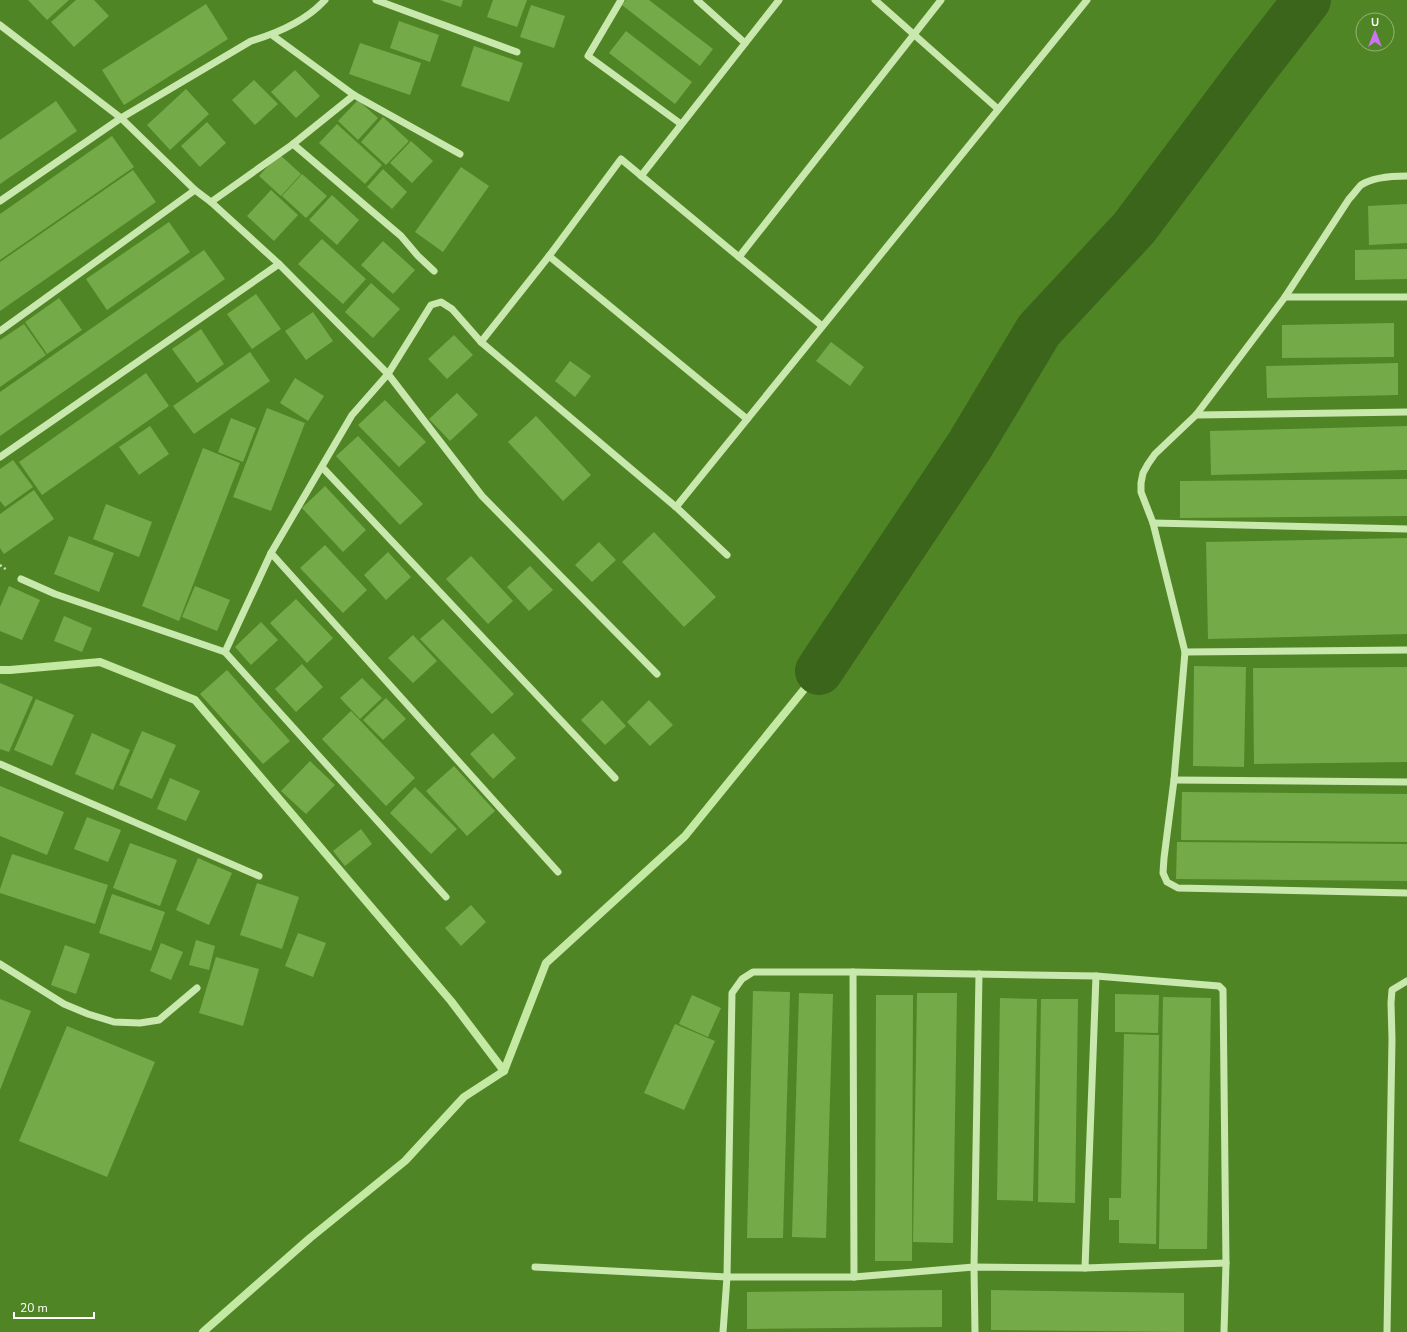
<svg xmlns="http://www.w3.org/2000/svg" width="1407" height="1332" viewBox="0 0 1407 1332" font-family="'Nunito Sans',sans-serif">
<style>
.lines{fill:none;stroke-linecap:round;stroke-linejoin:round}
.stream{stroke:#c4e9a3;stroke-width:8}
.river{stroke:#3b651a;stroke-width:48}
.building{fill:#75aa49}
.path{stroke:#c9e8ae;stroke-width:2.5;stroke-dasharray:2 3;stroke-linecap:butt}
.minor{stroke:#c9e8ae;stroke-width:7}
</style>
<rect width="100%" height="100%" fill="#508525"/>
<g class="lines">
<g class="stream">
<polyline points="0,670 10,670 100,662 195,700 451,1001 504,1071"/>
<polyline points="203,1332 310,1238 405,1161 464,1097 504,1071 546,963 685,836 819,671"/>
</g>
<polyline class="river" points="819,671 970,445 1039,330 1134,228 1251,72 1307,0"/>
</g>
<g class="building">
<polygon points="28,0 69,0 47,20"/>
<polygon points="76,0 94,0 109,16 74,47 51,22"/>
<polygon points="440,0 463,0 461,7"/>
<polygon points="493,0 527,0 517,27 487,17"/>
<polygon points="626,0 649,0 713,49 700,66 622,5"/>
<polygon points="206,4 228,39 124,105 102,70"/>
<polygon points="531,5 565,16 554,48 520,37"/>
<polygon points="399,21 439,35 430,62 390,48"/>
<polygon points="626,31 692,82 675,104 609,53"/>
<polygon points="360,43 421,63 410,95 349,74"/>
<polygon points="474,46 523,63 509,102 461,86"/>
<polygon points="295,70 320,96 296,118 271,92"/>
<polygon points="254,80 278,104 255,125 232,100"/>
<polygon points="186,89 209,114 170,150 147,125"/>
<polygon points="358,100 378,118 358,140 338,121"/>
<polygon points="56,101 77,131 0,184 0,140"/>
<polygon points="383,117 409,141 386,165 361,142"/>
<polygon points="207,122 226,143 200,167 181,146"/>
<polygon points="337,124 382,165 365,184 319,143"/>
<polygon points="112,136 134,167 0,260 0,214"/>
<polygon points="411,141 433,161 412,183 390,163"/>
<polygon points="279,154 301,174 281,196 259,176"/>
<polygon points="461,167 489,186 443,252 415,232"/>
<polygon points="383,169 407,192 392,209 367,187"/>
<polygon points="133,170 156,202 0,311 0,262"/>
<polygon points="302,174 327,196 306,218 282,196"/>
<polygon points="271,190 298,215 274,241 247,216"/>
<polygon points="332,195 359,220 337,245 309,220"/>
<polygon points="1407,204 1407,243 1369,245 1368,206"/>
<polygon points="169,222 190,252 107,310 86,279"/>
<polygon points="322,239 366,279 343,304 298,264"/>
<polygon points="383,241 415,270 393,294 361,265"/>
<polygon points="1407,249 1407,279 1355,280 1355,250"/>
<polygon points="204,250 225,279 0,436 0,392"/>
<polygon points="371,283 400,309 373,338 345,312"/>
<polygon points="256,294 281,329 252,349 227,314"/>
<polygon points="59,298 82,330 47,354 25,322"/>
<polygon points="313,312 333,341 306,360 285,331"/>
<polygon points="1394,323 1394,357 1282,358 1282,325"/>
<polygon points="24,324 46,355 0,387 0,340"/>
<polygon points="201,329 224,364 197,383 172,349"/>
<polygon points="454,335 473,355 447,379 428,359"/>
<polygon points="831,342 864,367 850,386 816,361"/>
<polygon points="250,352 270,381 194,434 173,406"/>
<polygon points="570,361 591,376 575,397 555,381"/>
<polygon points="1398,363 1398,395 1267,398 1266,366"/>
<polygon points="146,373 169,406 42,495 19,462"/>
<polygon points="295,378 324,396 308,421 280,403"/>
<polygon points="457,393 478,415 450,441 429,419"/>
<polygon points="385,400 426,442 399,467 358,425"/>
<polygon points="267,408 305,423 271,511 233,497"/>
<polygon points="536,416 591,475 563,501 508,442"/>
<polygon points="231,418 256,428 243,462 218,452"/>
<polygon points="150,426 169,454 139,475 119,447"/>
<polygon points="1407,426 1407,470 1211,475 1210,431"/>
<polygon points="358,436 423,504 400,525 336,456"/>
<polygon points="203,448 240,463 179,621 142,606"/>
<polygon points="13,460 33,487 5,507 0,501 0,469"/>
<polygon points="1407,479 1407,516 1180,518 1180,481"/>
<polygon points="325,486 366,530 343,552 302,508"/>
<polygon points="34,490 54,519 4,554 0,548 0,514"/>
<polygon points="106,504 152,522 139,557 93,539"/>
<polygon points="654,532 716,597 684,627 622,562"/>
<polygon points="69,536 114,553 99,592 54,574"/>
<polygon points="1407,538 1407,634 1208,639 1206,542"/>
<polygon points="599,542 616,560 592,582 575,565"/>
<polygon points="325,545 367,590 343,613 300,568"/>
<polygon points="388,552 411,577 386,600 364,575"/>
<polygon points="471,556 513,601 488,624 446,579"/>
<polygon points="530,566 553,590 529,611 507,587"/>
<polygon points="9,586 40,600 22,640 0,631 0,607"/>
<polygon points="195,586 230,600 217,631 182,617"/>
<polygon points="296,599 333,638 307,663 270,623"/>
<polygon points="64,616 92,628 82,652 54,641"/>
<polygon points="443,619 514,694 492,714 420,639"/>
<polygon points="261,622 278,640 251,665 235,647"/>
<polygon points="413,635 437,661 413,683 388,658"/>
<polygon points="302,664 323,687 296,712 275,689"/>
<polygon points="1194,666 1246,667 1244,767 1193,766"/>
<polygon points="1407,667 1407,762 1254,764 1253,668"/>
<polygon points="227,670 290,741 263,764 200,694"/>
<polygon points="362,678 382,698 360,719 340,698"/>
<polygon points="0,683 33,697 9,752 0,749"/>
<polygon points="386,698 406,719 383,740 363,720"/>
<polygon points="36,699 74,715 52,766 14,750"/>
<polygon points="602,700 626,726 605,745 581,720"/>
<polygon points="649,700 673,725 650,746 627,722"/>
<polygon points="351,711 415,778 386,806 322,739"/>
<polygon points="142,731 176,745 152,799 119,785"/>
<polygon points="92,733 130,750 113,790 75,774"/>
<polygon points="493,733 516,758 493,779 470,754"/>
<polygon points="310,761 335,785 306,814 281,791"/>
<polygon points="454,766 495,811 467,836 426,791"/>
<polygon points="170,778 200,791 186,821 157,809"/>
<polygon points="0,786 64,812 47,855 0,836"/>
<polygon points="415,787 457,829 431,854 390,813"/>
<polygon points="1182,792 1407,794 1407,842 1181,840"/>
<polygon points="87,817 121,830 108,862 74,849"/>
<polygon points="361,829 372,844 345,866 333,851"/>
<polygon points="1177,842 1407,844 1407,881 1176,879"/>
<polygon points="130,843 177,860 160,906 113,888"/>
<polygon points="12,854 108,885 95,924 0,893 0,889"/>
<polygon points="198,858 232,873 209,925 176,910"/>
<polygon points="257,883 299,897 282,949 240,935"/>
<polygon points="112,894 165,912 151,951 99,933"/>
<polygon points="471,905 486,922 461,946 445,928"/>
<polygon points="298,933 326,943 313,977 285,966"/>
<polygon points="196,940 215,946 209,970 189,965"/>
<polygon points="161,943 183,952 171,980 150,971"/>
<polygon points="65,945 90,954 76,994 51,985"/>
<polygon points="216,957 259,969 243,1026 199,1013"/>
<polygon points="753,991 790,992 783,1238 747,1238"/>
<polygon points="799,993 833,994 826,1238 792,1237"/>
<polygon points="917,993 957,993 953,1243 913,1242"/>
<polygon points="1115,994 1159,995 1158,1033 1115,1032"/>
<polygon points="692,995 721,1008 708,1037 679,1024"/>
<polygon points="876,995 913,995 912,1261 875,1261"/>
<polygon points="1163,997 1211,998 1207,1249 1159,1249"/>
<polygon points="1000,998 1037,999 1033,1201 997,1200"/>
<polygon points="0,999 31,1011 0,1090"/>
<polygon points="1041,999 1078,999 1075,1203 1038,1202"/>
<polygon points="675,1024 715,1041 684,1110 644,1093"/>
<polygon points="67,1026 155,1062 107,1177 19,1141"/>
<polygon points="1124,1034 1159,1035 1156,1244 1119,1243 1119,1220 1109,1220 1109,1198 1121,1198"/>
<polygon points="942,1290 942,1327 747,1329 747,1292"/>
<polygon points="991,1290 1184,1293 1184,1332 991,1330"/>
</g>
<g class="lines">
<polyline class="path" points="0,565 7,570"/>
<g class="minor">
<polyline points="376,0 517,52"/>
<polyline points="621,0 588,56 681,124"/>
<polyline points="697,0 745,43"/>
<polyline points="875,0 998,109"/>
<polyline points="0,25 121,118 195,190 211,202 279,264 388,374 482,496 657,674"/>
<polyline points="272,35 354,95 460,154"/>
<polyline points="293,144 401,236 418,256 434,271"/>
<polyline points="641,176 779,0"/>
<path d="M1407,176C1394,176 1373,177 1361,185C1357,189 1353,195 1349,199L1285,297L1196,415L1155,454L1148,464L1143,473L1141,483V492L1153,523L1185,652L1174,780L1164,858L1163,873L1167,882L1178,888L1407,893"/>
<path d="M0,201L121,118L251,41C278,33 306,21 325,0"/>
<polyline points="211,202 293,144 354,95"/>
<polyline points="549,256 747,419"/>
<polyline points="739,257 941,0"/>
<polyline points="1285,297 1407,297"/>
<polyline points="0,331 195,190"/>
<polyline points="481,342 549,256 621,159 822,326"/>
<polyline points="1196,415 1407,412"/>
<polyline points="0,457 279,264"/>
<polyline points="322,467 615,778"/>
<polyline points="676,507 1087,0"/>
<polyline points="1153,523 1407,529"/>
<polyline points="271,553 558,872"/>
<polyline points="21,579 55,594 225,652 446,897"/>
<polyline points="225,652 271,553 352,415 388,374 431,305 441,302 452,309 481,342 676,507 727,555"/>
<polyline points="1185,652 1407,650"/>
<polyline points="0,764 259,876"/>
<polyline points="1174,780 1407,782"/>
<polyline points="0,964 64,1004 88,1014 114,1022 140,1023 159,1020 197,988"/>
<polyline points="853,972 854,1277"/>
<polyline points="1096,976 1085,1268 1226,1263"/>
<polyline points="535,1267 727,1277 854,1277 974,1267 1085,1268"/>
<polyline points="723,1332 727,1277 732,993 742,979 753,972 853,972 1096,976 1219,986 1223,990 1226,1263 1224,1332"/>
<polyline points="975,1332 974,1267 979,974"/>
<polyline points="1387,1332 1392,1039 1391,1003 1392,990 1407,981"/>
</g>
</g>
<g transform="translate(1375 32)"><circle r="19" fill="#508525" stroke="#96b67c"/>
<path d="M0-3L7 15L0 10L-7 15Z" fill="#cc72f2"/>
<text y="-6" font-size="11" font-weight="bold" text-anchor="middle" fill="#ffffff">U</text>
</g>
<path d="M14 1312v6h80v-6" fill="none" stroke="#ffffff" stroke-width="2"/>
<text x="20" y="1312" font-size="12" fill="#ffffff" stroke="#508525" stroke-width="3" paint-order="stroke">20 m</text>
</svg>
